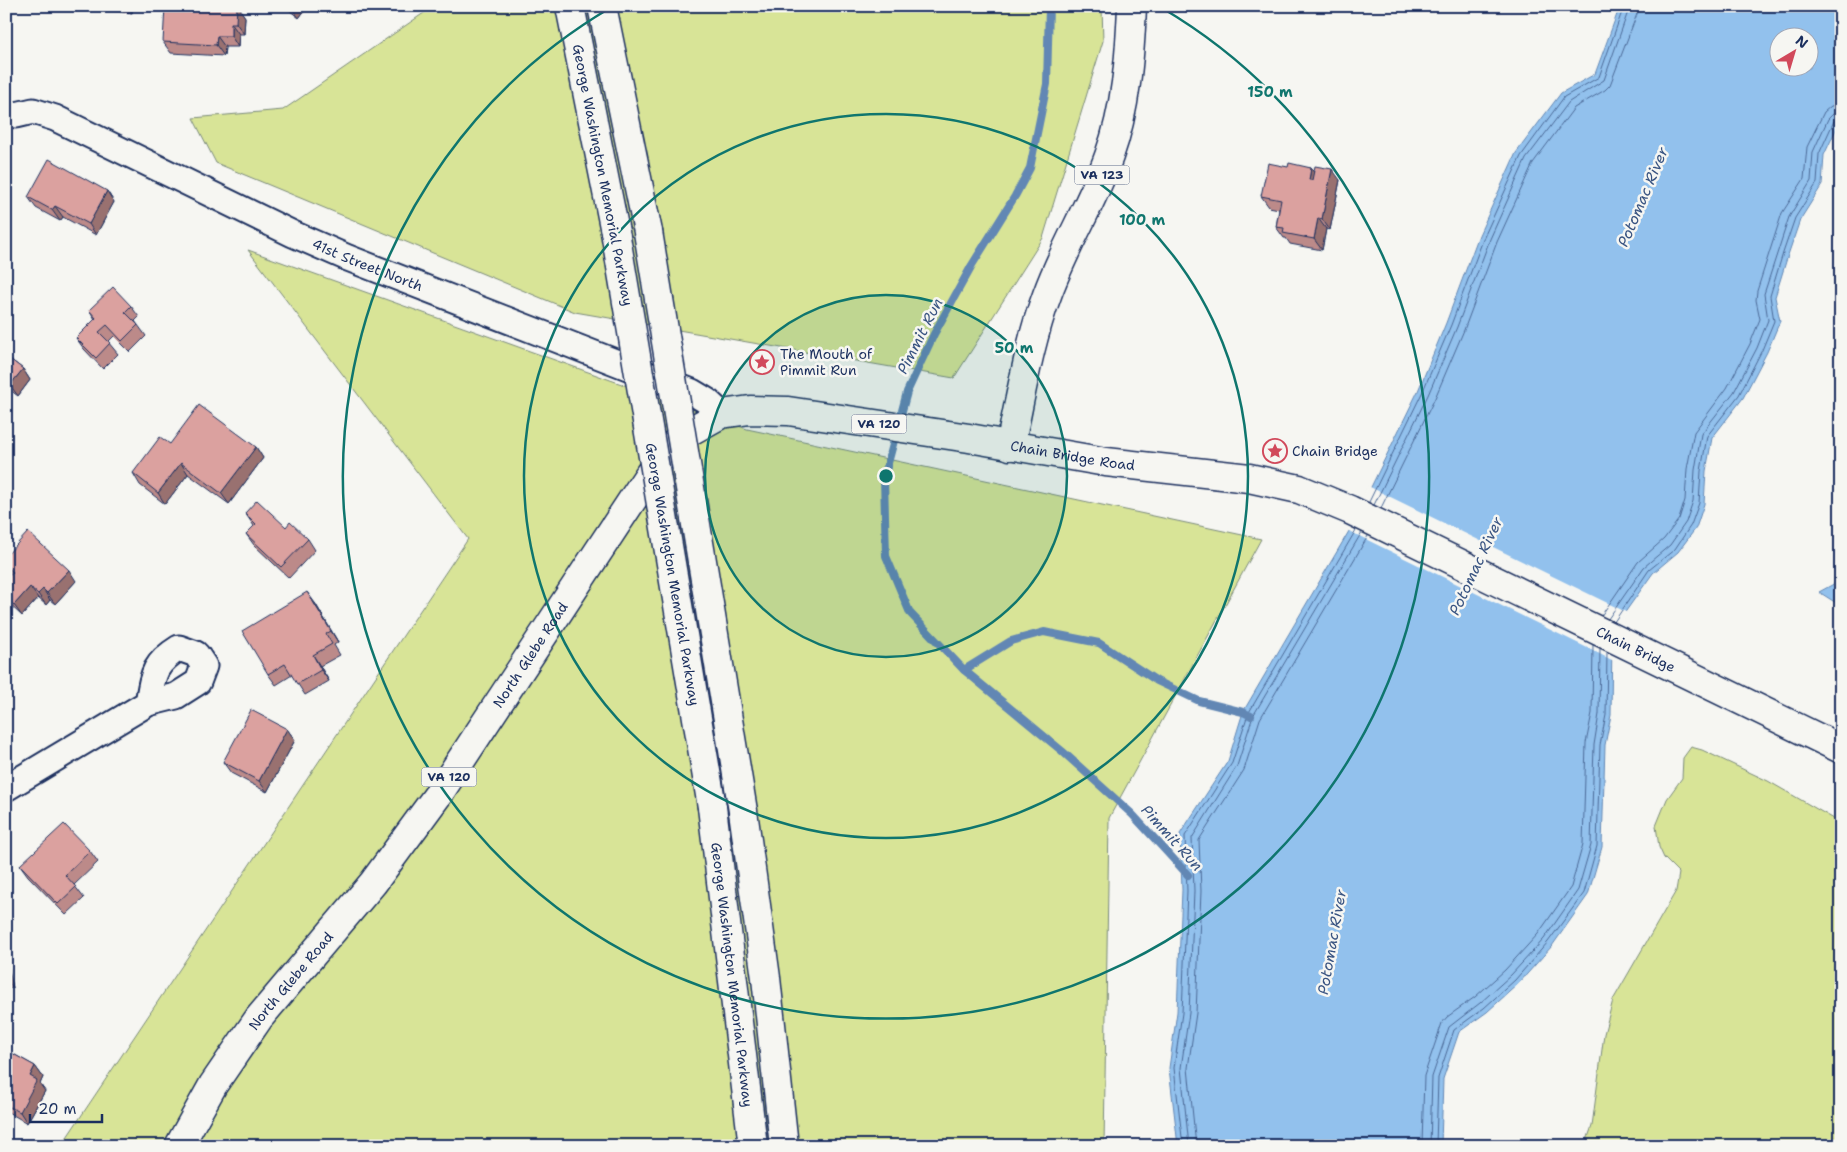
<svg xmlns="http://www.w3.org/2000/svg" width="1847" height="1152" viewBox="0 0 1847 1152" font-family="'Shantell Sans',sans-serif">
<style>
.green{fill:#d8e497;stroke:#7a8a7a}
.water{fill:#92c1ed;stroke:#6287b4;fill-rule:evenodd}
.pier{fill:#f6f6f2}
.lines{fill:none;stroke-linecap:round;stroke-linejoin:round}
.shore{stroke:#4b6997;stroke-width:1}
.stream{stroke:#6287b4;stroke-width:8}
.street-casing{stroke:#1b2f5e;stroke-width:29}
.primary-casing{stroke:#1b2f5e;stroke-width:31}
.highway-casing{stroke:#1b2f5e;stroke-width:31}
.street{stroke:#f6f6f2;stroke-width:25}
.primary{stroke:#f6f6f2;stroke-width:28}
.highway{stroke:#f6f6f2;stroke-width:28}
.highway-bridge-casing{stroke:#1b2f5e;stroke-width:31;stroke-linecap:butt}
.highway-bridge{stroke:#f6f6f2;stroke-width:28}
.wall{fill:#bc8a89;stroke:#1b2f5e}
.shaded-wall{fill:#99716f;stroke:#1b2f5e}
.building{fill:#dba19f;stroke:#1b2f5e}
.ring{fill:none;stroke:#0f766e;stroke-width:2.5}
.labels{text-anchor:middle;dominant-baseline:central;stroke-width:5;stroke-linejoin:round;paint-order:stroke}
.shield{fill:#f6f6f2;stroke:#5d6b8a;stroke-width:1}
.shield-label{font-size:12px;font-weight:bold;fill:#1b2f5e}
.street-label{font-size:14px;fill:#1b2f5e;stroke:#f6f6f2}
.poi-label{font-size:14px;fill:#1b2f5e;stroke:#f6f6f2;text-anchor:start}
.water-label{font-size:15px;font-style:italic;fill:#395482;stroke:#f6f6f2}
.centre{fill:#0f766e;stroke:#f6f6f2;stroke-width:2.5}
.ring-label{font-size:15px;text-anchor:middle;font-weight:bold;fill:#0f766e;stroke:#f6f6f2;stroke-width:5;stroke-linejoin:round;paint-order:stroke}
</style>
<rect width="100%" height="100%" fill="#f6f6f2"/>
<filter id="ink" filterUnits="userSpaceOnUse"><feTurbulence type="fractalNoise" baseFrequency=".02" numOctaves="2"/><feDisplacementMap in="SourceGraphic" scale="10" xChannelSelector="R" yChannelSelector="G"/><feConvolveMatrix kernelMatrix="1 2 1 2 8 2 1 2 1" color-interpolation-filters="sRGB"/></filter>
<g filter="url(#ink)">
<g class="green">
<polygon points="434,6 1102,6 1103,41 1043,238 954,378 575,312 216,163 193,118 283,110"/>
<polygon points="248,250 747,429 1261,539 1109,818 1104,1146 61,1146 468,539"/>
<polygon points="1691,747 1702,750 1768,781 1841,823 1841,1146 1585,1146 1592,1126 1604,1034 1613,1000 1676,891 1679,873 1664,858 1659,847 1656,826 1667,799 1682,778 1683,758"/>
</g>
<g class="water">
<path d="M1620,6H1841V119L1824,155L1822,185L1800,220L1788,255L1775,297L1780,321L1767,352L1743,398L1712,438L1706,471L1704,504L1696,528L1678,552L1653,573L1621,618L1612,637L1611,715L1605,745L1602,847L1588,895L1552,946L1519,983L1487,1012L1459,1032L1443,1079L1441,1146H1178L1169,1068L1177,1012L1182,890L1180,834L1228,761L1243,712L1352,526L1418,391L1446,323L1479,235L1516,153L1561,93L1595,74ZM1780,38H1810V68H1780Z"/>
<polygon points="1841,580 1841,606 1819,592"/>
</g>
<polygon class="pier" points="1368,486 1628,613 1614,638 1614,661 1347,530"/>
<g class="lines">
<g class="shore">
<polyline points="1369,502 1422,393 1451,325 1484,237 1521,156 1564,97 1599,77 1624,6"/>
<polyline points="1374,505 1428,395 1457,327 1490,239 1526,159 1569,102 1604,80 1630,6"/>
<polyline points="1381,508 1435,398 1464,330 1497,242 1533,163 1574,108 1605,90 1610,85 1637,14 1638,6"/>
<polyline points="1601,616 1638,562 1664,539 1679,519 1685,500 1687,469 1694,432 1727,388 1750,344 1760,319 1756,300 1757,291 1782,213 1804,179 1807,147 1824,112 1831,106 1841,105"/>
<polyline points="1608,619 1644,567 1670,545 1686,522 1693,501 1695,470 1701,434 1734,392 1757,348 1768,320 1764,294 1789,217 1811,181 1813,152 1828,119 1833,114 1841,112"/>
<polyline points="1614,622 1649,570 1675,549 1691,525 1699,503 1701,471 1707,436 1739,395 1762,350 1774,321 1770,296 1783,253 1795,218 1817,183 1819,154 1834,121 1841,118"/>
<polyline points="1183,1146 1174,1068 1182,1013 1187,891 1185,836 1232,763 1248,714 1356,530"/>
<polyline points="1189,1146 1181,1068 1189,1013 1194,891 1192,838 1237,766 1253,716 1362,532"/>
<polyline points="1196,1146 1188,1068 1196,1013 1201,891 1199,840 1244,770 1260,719 1368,536"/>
<polyline points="1422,1146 1424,1076 1442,1023 1447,1017 1475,997 1505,970 1538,934 1571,887 1583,844 1586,743 1592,713 1593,645"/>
<polyline points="1430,1146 1432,1077 1449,1027 1480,1003 1511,975 1544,939 1578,890 1591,845 1594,745 1599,714 1600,649"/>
<polyline points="1436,1146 1438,1078 1454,1030 1484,1008 1515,980 1548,942 1584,893 1597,846 1600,745 1606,715 1607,652"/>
</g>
<g class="stream">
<polyline points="1049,6 1047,84 1030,168 1015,196 972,265 934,334 907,392 884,478 886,556 910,613 964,670 1062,751 1132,814 1188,875"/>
<polyline points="964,670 1011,641 1044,632 1099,643 1157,681 1199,701 1243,712 1251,716"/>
</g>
<defs>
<g id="street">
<path id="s1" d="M16,115L33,111L55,118L293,234L348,258L692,392L707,401L721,414"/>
<path d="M6,788L148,703L176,696L198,682L204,666L196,654L179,648C153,664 153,675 148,703"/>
</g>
<g id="primary">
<path d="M1010,446C1021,396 1029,343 1047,295C1064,247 1092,204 1109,156C1126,109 1130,56 1132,6"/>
<path id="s2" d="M179,1146L213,1085L259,1018L373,883L440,792L652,470L662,456L685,434L721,414L750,410L788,411L969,438L1106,462L1249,478L1299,489L1350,510L1841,749"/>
</g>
<g id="highway">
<polyline points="570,6 616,237"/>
<polyline points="602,6 648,232"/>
<path id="s3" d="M712,807L753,1146"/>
<polyline points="743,811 766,978 784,1146"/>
</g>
</defs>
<use href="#street" class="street-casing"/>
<use href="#primary" class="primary-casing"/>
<use href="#highway" class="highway-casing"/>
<use href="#street" class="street"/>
<use href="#primary" class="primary"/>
<use href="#highway" class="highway"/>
<defs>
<g id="highway-bridge">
<polyline points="648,232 743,811"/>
<path id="s4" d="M616,237L712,807"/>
</g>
</defs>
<use href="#highway-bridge" class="highway-bridge-casing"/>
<use href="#highway-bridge" class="highway-bridge"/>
</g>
<g class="wall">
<polygon points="79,6 133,6 132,13 80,7"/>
<polygon points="284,6 308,6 299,18"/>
<polygon points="241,11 245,17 244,34 239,34 238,47 225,47 224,56 171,53 163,42"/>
<polygon points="1288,167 1311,168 1314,172 1340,180 1330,230 1326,229 1322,250 1290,244 1286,238 1284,238 1276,227 1279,209 1269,207 1261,196"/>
<polygon points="107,191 114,202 96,235 63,217 60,221 36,208 28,197"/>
<polygon points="131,306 139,317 135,321 146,336 130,352 114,336 108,342 118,354 103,369 84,349 76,338 95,319 89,310"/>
<polygon points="6,356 23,369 30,380 18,396 6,387"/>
<polygon points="170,444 256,447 263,458 229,504 188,474 165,504 140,485 133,473"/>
<polygon points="245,513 286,527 308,539 315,550 289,578 254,545 246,534 254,526"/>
<polygon points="6,556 76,581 55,604 50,600 46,605 38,598 22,616 6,601 6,580 11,574 6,568"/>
<polygon points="315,603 338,642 334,645 340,655 320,666 329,681 305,695 292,675 276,685 268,674"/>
<polygon points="287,729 295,740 267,792 231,773 223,762"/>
<polygon points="90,851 98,862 74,885 84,898 66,915 28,876 20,865"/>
<polygon points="6,958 13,988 6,989"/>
<polygon points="6,1050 35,1066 43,1077 40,1084 45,1091 27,1123 6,1111"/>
</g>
<g class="shaded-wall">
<polygon points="128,6 133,6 132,13"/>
<polygon points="233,6 241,6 241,11 245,17 244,34 236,23"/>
<polygon points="292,6 308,6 299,18 291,7"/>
<polygon points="231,23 239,34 238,47 231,36"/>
<polygon points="217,36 225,47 224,56 216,45"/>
<polygon points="1311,168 1318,179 1316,191 1309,180"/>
<polygon points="1332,169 1340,180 1330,230 1322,219"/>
<polygon points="107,191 114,202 96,235 89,224"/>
<polygon points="55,206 63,217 60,221 52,210"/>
<polygon points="1318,218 1326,229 1322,250 1314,239"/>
<polygon points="23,369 30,380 18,396 10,385"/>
<polygon points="256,447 263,458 229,504 221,493"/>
<polygon points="181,463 188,474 165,504 158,493"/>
<polygon points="69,570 76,581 55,604 47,593"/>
<polygon points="30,587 38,598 22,616 14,605"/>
<polygon points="43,589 50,600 46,605 38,594"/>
<polygon points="307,592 315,603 338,642 331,631"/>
<polygon points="313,655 320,666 329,681 321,670"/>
<polygon points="287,729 295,740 267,792 259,781"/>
<polygon points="6,958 7,960 13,988 6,979"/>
<polygon points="35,1066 43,1077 40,1084 45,1091 27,1123 20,1112 30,1076"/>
</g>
<g class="building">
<polygon points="165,6 237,6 236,23 231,23 231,36 217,36 216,45 163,42"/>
<polygon points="49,159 107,191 89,224 55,206 52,210 28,197"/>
<polygon points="1268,163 1288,167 1289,163 1311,168 1309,180 1312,180 1315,166 1332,169 1322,219 1318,218 1314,239 1283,233 1284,228 1276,227 1281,200 1261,196"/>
<polygon points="113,287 131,306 125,312 138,325 122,341 107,325 99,332 110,343 96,358 76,338 96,318 89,310"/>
<polygon points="6,356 23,369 10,385 6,382"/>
<polygon points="199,405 256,447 221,493 181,463 158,493 133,473 160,437 170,444"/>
<polygon points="257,500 286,527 290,522 308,539 281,567 246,534 256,524 245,513"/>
<polygon points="28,532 69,570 47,593 43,589 38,594 30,587 14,605 6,597 6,580 13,572 6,566 6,556"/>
<polygon points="307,592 331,631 326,634 332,644 313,655 321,670 297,684 285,664 268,674 242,631"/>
<polygon points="251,710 287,729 259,781 223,762"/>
<polygon points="64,824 90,851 65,875 76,887 58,904 20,865"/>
<polygon points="6,1050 35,1066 30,1076 37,1080 20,1112 6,1105"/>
</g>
</g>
<circle cx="886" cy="476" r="181" fill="#0f766e" fill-opacity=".12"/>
<g class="ring">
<circle cx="886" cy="476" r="181"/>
<circle cx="886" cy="476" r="362"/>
<path d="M1162 8A543 543 0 1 1 610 8"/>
</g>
<defs>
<symbol id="sight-ring" viewBox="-11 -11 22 22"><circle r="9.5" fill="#f6f6f2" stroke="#d1495b" stroke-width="1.5"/><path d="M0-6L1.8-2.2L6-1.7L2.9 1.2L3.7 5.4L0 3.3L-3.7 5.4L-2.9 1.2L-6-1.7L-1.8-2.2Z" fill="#d1495b"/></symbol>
</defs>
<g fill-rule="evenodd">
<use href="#sight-ring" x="748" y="348" width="28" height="28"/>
<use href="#sight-ring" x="1261" y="437" width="28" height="28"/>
</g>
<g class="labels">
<g class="shield">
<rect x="1074.5" y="165.5" width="55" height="19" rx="4"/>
<rect x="851.5" y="414.5" width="55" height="19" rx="4"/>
<rect x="421.5" y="767.5" width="55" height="19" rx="4"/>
</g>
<g class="shield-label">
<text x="1102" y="175">VA 123</text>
<text x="879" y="424">VA 120</text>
<text x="449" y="777">VA 120</text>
</g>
<g class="street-label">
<text transform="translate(603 175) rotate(79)">George Washington Memorial Parkway</text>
<text stroke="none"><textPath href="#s1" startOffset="386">41st Street North</textPath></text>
<text stroke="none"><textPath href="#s2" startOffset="1272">Chain Bridge Road</textPath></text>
<text stroke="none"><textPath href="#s4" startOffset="342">George Washington Memorial Parkway</textPath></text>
<text stroke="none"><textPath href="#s2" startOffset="1874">Chain Bridge</textPath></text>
<text stroke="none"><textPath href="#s2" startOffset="605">North Glebe Road</textPath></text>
<text stroke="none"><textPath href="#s3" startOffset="169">George Washington Memorial Parkway</textPath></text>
<text stroke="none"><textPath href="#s2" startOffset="200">North Glebe Road</textPath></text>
</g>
<g class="poi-label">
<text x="780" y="354">The Mouth of<tspan x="780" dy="16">Pimmit Run</tspan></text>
<text x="1292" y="451">Chain Bridge</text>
</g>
<g class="water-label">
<text transform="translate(1643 197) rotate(-67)">Potomac River</text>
<text transform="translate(920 336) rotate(-63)">Pimmit Run</text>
<text transform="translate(1476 566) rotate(-65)">Potomac River</text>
<text transform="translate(1172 838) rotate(48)">Pimmit Run</text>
<text transform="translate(1332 942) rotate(-80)">Potomac River</text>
</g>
</g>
<circle cx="886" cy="476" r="8" class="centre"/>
<g class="ring-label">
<text x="1270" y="97">150 m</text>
<text x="1142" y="225">100 m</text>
<text x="1014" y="353">50 m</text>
</g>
<rect width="1847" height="1152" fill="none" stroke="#f6f6f2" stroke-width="25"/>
<rect x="12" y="12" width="1822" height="1127" fill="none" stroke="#1b2f5e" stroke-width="2" filter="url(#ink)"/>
<g transform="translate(1794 52) rotate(38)"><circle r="24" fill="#f6f6f2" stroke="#9ea6b7"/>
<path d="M0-4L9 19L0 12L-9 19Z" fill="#d1495b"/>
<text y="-8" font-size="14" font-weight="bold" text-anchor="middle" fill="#1b2f5e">N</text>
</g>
<path d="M30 1114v8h72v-8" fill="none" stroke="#1b2f5e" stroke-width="2.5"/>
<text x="38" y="1114" font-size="15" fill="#1b2f5e" stroke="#f6f6f2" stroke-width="4" paint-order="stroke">20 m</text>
</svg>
